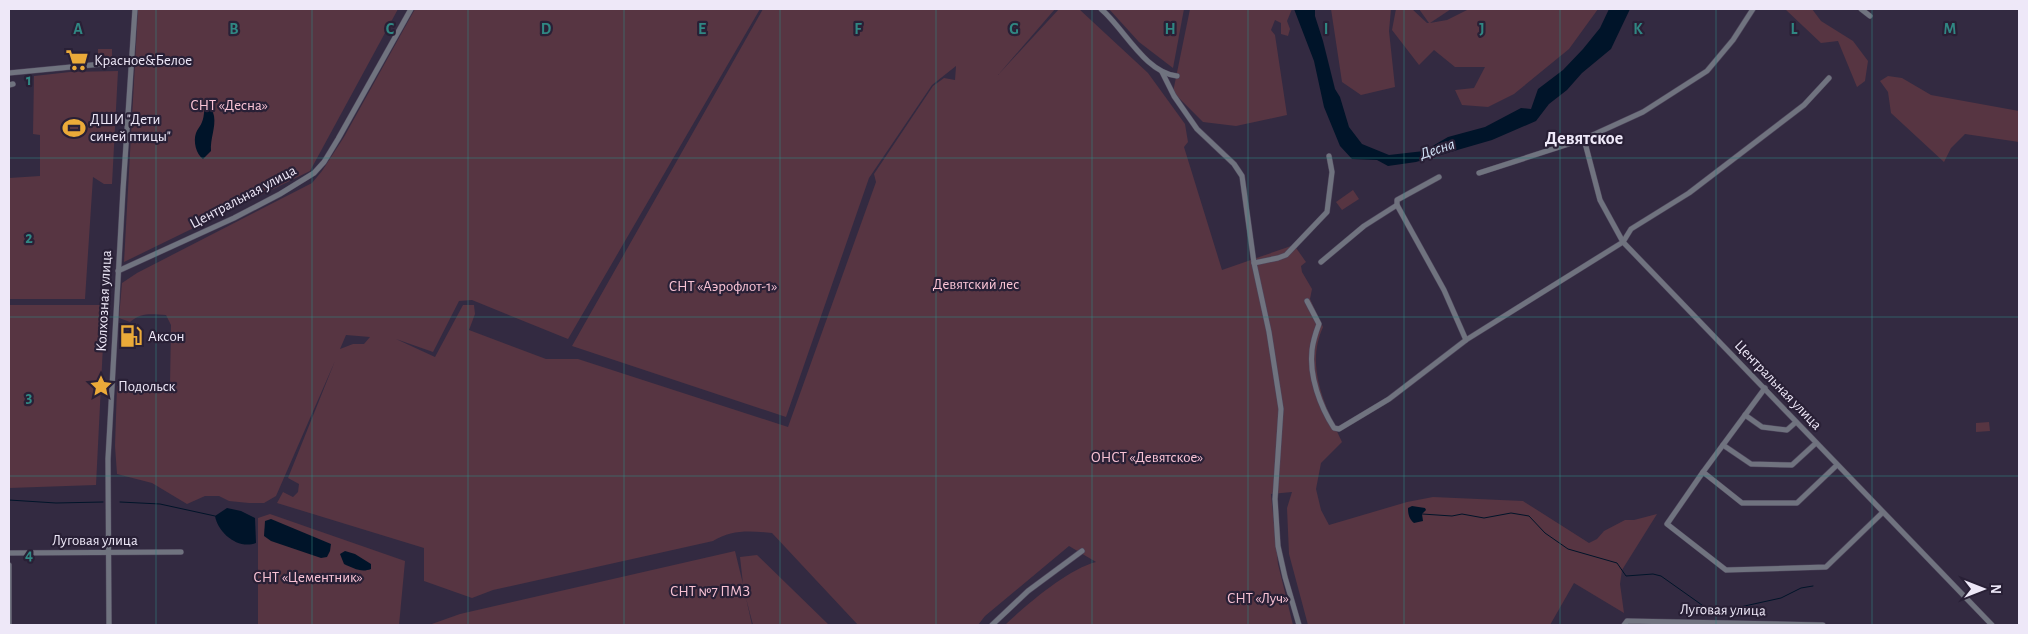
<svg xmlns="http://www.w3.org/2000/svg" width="2028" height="634" viewBox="0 0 2028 634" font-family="'Alegreya Sans',sans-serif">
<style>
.green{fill:#573542;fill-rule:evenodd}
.water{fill:#001429}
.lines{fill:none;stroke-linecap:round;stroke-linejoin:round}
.stream{stroke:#001429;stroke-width:1}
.minor-casing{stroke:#4d455b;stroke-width:6}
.minor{stroke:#70737f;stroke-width:5}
.grid{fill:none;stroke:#308783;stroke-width:1;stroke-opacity:0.55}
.labels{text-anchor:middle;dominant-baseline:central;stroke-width:4.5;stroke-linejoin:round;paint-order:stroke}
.poi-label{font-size:15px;fill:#eee8f8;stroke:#292036;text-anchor:start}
.park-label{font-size:15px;fill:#f9c3d5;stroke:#292036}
.street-label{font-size:15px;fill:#eee8f8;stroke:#292036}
.water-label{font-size:16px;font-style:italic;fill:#d3e5f9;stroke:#292036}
.quarter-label{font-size:18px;font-weight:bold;fill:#eee8f8;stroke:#292036}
.grid-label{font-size:16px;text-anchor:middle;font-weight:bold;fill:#308783;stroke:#292036;stroke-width:4.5;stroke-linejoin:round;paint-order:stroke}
</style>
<rect width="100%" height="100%" fill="#332a41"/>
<g class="green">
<polygon points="138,9 398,9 310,171 124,262"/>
<path d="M415,9H760L568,339L472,300L459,301L433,352L396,339L435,357L463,305H474L475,314L469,330L546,359H578L788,427L876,182L874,174L933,86L944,78L955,80L956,66L932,85L869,178L786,417L572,346L763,9H1055L998,75L1059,9H1079L1148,73L1185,124L1188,142L1184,147L1222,270L1294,245L1306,262L1301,266L1302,272L1312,289L1310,299L1323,327C1305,367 1325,405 1342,442L1321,463L1316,489L1321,510L1329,525L1407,502L1433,497L1523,501L1589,543L1597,539L1604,531L1625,520H1634L1657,514L1622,570L1620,584L1624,613L1574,583L1550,625H1308L1289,554L1287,508L1292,492L1271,494L1278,564L1293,625H1005C1026,605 1068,569 1096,562L1069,546L985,616L978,625H858L772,533C751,531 732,529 713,541L493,590L472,598L424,581V548L277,503L283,492L293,497L298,492L299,484L288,478L335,361L276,496L264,503H249L229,501L219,496H205L187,504L152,483L117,474L115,446L117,386H170L171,325L166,315C152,314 141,312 130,322L119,318L122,283L137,273L312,183L322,171L344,137ZM346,335L370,337L364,344H353L340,349Z"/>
<polygon points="1109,9 1184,9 1173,68 1139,42"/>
<polygon points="1190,9 1292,9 1287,21 1290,29 1288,36 1281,34 1281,23 1275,20 1271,30 1275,35 1287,115 1236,126 1203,122 1173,92"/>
<polygon points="1331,9 1391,9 1389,31 1395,87 1361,95 1342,82"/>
<polygon points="1396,9 1412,9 1427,23 1429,23 1419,9 1451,9 1430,23 1447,20 1469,9 1598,9 1569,49 1514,94 1488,107 1462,105 1455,90 1474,88 1485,67 1455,67 1434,50 1419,65 1392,30"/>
<polygon points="1785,9 1812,9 1821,21 1853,41 1868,61 1865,81 1857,87 1838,41 1821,43"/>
<polygon points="98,49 112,49 112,57 98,58"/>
<polygon points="118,71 112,184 104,184 93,177 85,299 9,299 9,178 40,176 40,135 33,134 34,76 70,72"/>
<polygon points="1888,76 1902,78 1931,95 2019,111 2019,142 1965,134 1951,148 1944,162 1891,113 1888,92 1880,81"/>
<polygon points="1353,190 1359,199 1342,210 1336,202"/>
<polygon points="9,305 105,305 96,485 9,488"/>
<polygon points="1989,422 1990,431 1976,432 1976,423"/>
<polygon points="270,514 405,561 399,625 258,625 258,518"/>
<polygon points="735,551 743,584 740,557 757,555 829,625 753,625 746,598 752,625 429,625 460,614"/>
</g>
<g class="water">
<polygon points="1294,9 1315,9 1315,16 1323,41 1335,89 1340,97 1349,127 1362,144 1389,155 1424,151 1448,137 1485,127 1521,108 1531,109 1538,89 1563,70 1583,49 1600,28 1609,9 1630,9 1611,49 1582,73 1567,90 1549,104 1536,121 1492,140 1416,162 1388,166 1377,160 1352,159 1340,146 1324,107 1314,61"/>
<path d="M207,102L212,104C211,109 213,111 214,116C216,127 210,139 211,151L203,159C196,154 193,141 196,133C197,129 201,126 202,122C205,115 203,109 207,102Z"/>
<path d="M1412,506L1425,508L1426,510L1422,514L1423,521L1414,523C1409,519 1408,514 1408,508Z"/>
<path d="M227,508L241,511L255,518L256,543C238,550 218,533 215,516Z"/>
<polygon points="271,519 331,544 330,551 327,557 321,558 271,541 264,536 265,521"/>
<path d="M345,551L355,554L371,564V569C361,573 353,568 344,564L340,554Z"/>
</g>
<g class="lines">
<g class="stream">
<polyline points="9,500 56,503 103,502"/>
<polyline points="120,502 160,504 215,516"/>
<polyline points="1422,514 1452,516 1462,514 1484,518 1511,513 1529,516 1545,533 1568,549 1617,563 1626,576 1653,574 1661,576 1709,610 1722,611 1781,598 1801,588 1813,586"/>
</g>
<defs>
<g id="minor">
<path d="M1101,9C1123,27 1145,73 1177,76"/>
<polyline points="1861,9 1870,16"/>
<polyline points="1162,72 1174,96 1197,129 1234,164 1242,176 1254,263 1269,332 1281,409 1275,499 1278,546 1285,577 1299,625"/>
<polyline points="9,73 102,64 132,64"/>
<polyline points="9,85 13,84"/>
<polyline points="1584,139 1600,200 1623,242 1992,625"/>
<polyline points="1479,173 1584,139 1643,112 1707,71 1733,40 1753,9"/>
<polyline points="1397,205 1397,200 1439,177"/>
<polyline points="1321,262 1364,226 1397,205 1444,290 1466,340 1623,242 1631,229 1689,193 1804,105 1829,78"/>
<polyline points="1254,263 1278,258 1286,255 1327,212 1332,172 1329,156"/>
<polyline points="118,271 234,218 280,194 314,173 324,162 338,139 411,9"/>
<path d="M1307,301L1319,324C1316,332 1313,341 1312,350C1309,376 1320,406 1334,428L1339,429L1389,399L1466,340"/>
<polyline points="1765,388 1703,472 1667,524 1726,570 1826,567 1882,513"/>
<polyline points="1745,415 1762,427 1787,430 1796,422"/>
<polyline points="1723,445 1751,464 1792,465 1816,443"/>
<polyline points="1703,472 1742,503 1797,503 1837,465"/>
<polyline points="9,553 181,552"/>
<polyline points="9,565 9,625"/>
<polyline points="109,625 108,459 123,190 135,9"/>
<polyline points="992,625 1028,591 1082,551"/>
<polyline points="1624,625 1627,621 1823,625"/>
</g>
</defs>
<use href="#minor" class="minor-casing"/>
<use href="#minor" class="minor"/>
</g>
<path class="grid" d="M156,9V625M312,9V625M468,9V625M624,9V625M780,9V625M936,9V625M1092,9V625M1248,9V625M1404,9V625M1560,9V625M1716,9V625M1872,9V625M9,158H2019M9,317H2019M9,476H2019"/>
<defs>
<symbol id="supermarket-bare" viewBox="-9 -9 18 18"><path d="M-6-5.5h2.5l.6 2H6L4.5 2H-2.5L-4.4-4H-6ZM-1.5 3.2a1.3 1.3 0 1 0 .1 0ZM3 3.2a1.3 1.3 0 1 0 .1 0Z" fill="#ebaa39" stroke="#292036" stroke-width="2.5" paint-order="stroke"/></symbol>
<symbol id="stadium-bare" viewBox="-9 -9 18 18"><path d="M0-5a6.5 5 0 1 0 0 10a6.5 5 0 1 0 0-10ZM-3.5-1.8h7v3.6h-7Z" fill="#ebaa39" stroke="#292036" stroke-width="2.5" paint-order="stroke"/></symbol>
<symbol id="fuel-bare" viewBox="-9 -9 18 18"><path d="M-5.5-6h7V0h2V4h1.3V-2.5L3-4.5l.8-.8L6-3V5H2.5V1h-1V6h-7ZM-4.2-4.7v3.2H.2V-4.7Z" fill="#ebaa39" stroke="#292036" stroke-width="2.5" paint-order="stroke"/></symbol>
<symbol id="sight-bare" viewBox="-9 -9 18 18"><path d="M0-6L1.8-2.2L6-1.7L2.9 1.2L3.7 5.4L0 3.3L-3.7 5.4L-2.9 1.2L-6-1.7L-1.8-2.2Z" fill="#ebaa39" stroke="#292036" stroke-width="2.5" paint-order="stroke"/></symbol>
</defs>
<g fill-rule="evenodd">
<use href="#supermarket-bare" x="61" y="44" width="32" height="32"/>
<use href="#stadium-bare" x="58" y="112" width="32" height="32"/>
<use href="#fuel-bare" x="115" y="320" width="32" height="32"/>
<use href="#sight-bare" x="85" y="370" width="32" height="32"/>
</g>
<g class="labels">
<g class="poi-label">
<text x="94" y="60">Красное&amp;Белое</text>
<text x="90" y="119">ДШИ "Дети<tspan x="90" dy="17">синей птицы"</tspan></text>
<text x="148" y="336">Аксон</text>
<text x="118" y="386">Подольск</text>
</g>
<g class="park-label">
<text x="229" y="105">СНТ «Десна»</text>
<text x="976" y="284">Девятский лес</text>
<text x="723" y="286">СНТ «Аэрофлот-1»</text>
<text x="1147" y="457">ОНСТ «Девятское»</text>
<text x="308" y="577">СНТ «Цементник»</text>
<text x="710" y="591">СНТ №7 ПМЗ</text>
<text x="1258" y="598">СНТ «Луч»</text>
</g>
<g class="street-label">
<text transform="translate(243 197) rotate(-28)">Центральная улица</text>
<text transform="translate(104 301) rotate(-87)">Колхозная улица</text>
<text transform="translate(1778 385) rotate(46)">Центральная улица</text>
<text x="95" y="540">Луговая улица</text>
<text transform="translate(1723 610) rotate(1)">Луговая улица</text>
</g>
<g class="water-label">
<text transform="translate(1437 149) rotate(-18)">Десна</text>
</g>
<g class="quarter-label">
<text x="1584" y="139">Девятское</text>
</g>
</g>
<g class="grid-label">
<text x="78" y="34">A</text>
<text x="234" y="34">B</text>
<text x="390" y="34">C</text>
<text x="546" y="34">D</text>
<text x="702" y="34">E</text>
<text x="858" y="34">F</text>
<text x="1014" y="34">G</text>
<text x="1170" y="34">H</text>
<text x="1326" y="34">I</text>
<text x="1482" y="34">J</text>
<text x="1638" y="34">K</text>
<text x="1794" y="34">L</text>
<text x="1950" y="34">M</text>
<text x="29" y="85">1</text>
<text x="29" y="243">2</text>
<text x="29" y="402">3</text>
<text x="29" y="560">4</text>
</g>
<rect width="2028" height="634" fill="none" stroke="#eee8f8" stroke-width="20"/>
<g transform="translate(1983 589) rotate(90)" stroke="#292036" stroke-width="4" paint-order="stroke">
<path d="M0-4L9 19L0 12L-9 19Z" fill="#eee8f8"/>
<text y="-8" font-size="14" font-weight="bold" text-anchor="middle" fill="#eee8f8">N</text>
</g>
</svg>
